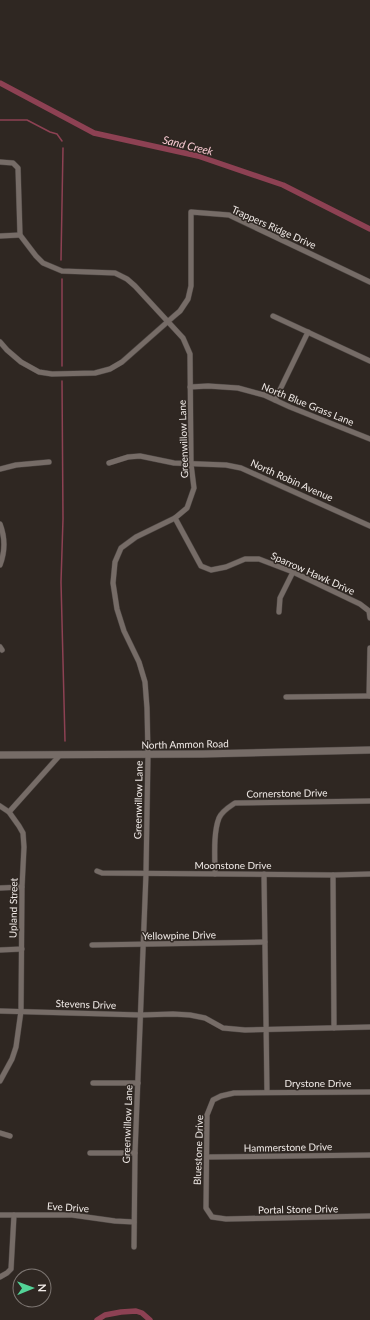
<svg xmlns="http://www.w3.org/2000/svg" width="370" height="1320" viewBox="0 0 370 1320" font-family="Lato,sans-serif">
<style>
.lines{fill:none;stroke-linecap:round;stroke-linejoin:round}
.stream{stroke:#8d4153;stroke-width:1.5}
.canal{stroke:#8d4153;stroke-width:5.5}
.street-casing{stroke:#4b4441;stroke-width:6}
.secondary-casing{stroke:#4b4441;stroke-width:8}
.street{stroke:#766c67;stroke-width:5}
.secondary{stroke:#766c67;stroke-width:7}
.labels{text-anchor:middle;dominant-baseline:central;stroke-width:3;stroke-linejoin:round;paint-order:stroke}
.street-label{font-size:10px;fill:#f0eae7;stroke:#2f2722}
.water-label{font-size:11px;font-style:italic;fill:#facbd3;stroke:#2f2722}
</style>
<rect width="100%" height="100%" fill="#2f2722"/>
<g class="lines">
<g class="stream">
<polyline points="0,120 27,120 50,132 57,134 62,141"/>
<polyline points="61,260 63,148"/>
<polyline points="62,279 62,366"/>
<polyline points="62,381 63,519 61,582 65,741"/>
</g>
<g class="canal">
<polyline points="0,83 94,133 198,156 283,185 370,229"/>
<polyline points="97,1320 105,1315 121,1312 136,1311 142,1313 150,1320"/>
</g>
<defs>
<g id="street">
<polyline points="0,162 13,163 18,168 20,235 36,256 43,263 62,271 115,273 127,279 135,286 183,338 190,354 191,464 194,488 187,508 175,518 136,537 121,548 115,562 113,583 117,609 124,631 139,662 145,682 147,708 148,754 146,874 135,1153 134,1247"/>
<polyline points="0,236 20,235"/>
<polyline points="273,316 370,361"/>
<polyline points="0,342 7,350 21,362 39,372 52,374 95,373 110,369 122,362 173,317 180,311 188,299 191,286 191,212 229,215 370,282"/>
<polyline points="190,387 208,386 238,388 264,395 290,407 370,439"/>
<polyline points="275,400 308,332"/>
<polyline points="109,463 128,457 140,456 174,463 226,465 241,468 370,526"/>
<polyline points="0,469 16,465 49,462"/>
<polyline points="175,518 201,566 211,570 226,567 245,559 259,559 293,572 360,604 369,611 370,618"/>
<path d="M0,524C5,537 5,552 0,565"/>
<polyline points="279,612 280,598 293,572"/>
<polyline points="0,647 2,650"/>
<polyline points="369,696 370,648"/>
<polyline points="286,697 370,696"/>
<polyline points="0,806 9,812 19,826 23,833 24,847 22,887 21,1011 16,1047 12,1059 0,1081"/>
<polyline points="9,812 60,755"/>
<polyline points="97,871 102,873 333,875 370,874"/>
<path d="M215,874C215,858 213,833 219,818C222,811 229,807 235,803L370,801"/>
<polyline points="264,874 267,1092"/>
<polyline points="333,875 334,1028"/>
<polyline points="0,888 22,887"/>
<polyline points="92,945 265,942"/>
<polyline points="0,950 22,949"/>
<polyline points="0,1011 141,1015 173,1014 190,1015 205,1018 223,1028 245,1030 370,1027"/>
<polyline points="93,1083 138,1083"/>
<polyline points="370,1092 234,1093 221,1096 213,1100 207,1115 206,1208 212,1217 226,1219 370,1216"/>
<polyline points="0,1133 10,1136"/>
<polyline points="90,1153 135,1153"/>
<polyline points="207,1157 370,1155"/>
<polyline points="0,1215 72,1215 115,1221 134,1222"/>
<polyline points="0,1277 7,1273 11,1269 14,1215"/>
</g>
<polyline id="secondary" points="0,755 202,754 370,750"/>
</defs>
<use href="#street" class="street-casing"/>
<use href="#secondary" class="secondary-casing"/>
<use href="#street" class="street"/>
<use href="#secondary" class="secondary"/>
</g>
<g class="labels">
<g class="street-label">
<text transform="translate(274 227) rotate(24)">Trappers Ridge Drive</text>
<text transform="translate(308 404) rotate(22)">North Blue Grass Lane</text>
<text transform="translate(183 439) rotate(-92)">Greenwillow Lane</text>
<text transform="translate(292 480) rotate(24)">North Robin Avenue</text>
<text transform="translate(313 573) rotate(24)">Sparrow Hawk Drive</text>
<text transform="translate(185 744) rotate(-1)">North Ammon Road</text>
<text transform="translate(287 793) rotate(-1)">Cornerstone Drive</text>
<text transform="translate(138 800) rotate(-89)">Greenwillow Lane</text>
<text x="233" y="865">Moonstone Drive</text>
<text transform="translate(13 908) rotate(-89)">Upland Street</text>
<text transform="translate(179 935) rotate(-1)">Yellowpine Drive</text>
<text transform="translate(86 1004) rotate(2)">Stevens Drive</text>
<text x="318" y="1083">Drystone Drive</text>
<text transform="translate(127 1124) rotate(-88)">Greenwillow Lane</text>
<text transform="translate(288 1147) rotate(-1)">Hammerstone Drive</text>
<text transform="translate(198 1150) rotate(-88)">Bluestone Drive</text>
<text transform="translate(68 1207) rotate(4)">Eve Drive</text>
<text transform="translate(298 1209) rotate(-1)">Portal Stone Drive</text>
</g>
<g class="water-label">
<text transform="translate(188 145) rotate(14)">Sand Creek</text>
</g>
</g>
<g transform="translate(32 1288) rotate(89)"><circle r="19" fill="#2f2722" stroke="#7c7571"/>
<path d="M0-3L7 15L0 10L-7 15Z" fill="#53d397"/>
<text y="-6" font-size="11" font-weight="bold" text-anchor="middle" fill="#f0eae7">N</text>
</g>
</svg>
